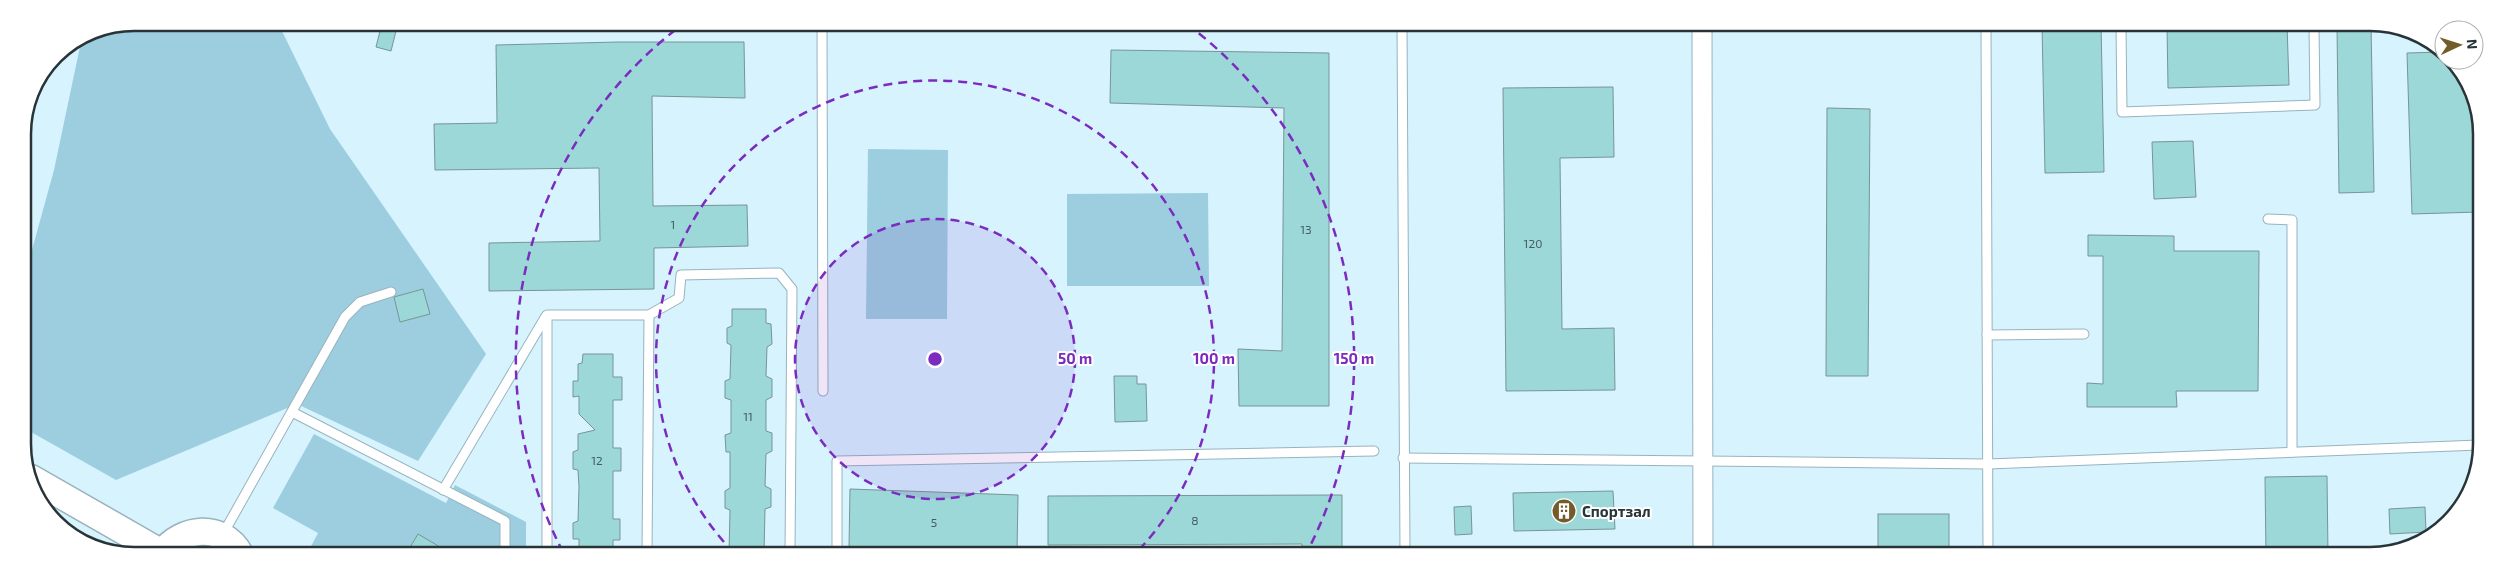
<svg xmlns="http://www.w3.org/2000/svg" width="2504" height="578" viewBox="0 0 2504 578" font-family="'Exo 2',sans-serif">
<style>
.green{fill:#9ccee0}
.building{fill:#9cd8d7;stroke:#779594}
.lines{fill:none;stroke-linecap:round;stroke-linejoin:round}
.lane-casing{stroke:#98b3bd;stroke-width:11}
.street-casing{stroke:#98b3bd;stroke-width:21}
.secondary-casing{stroke:#98b3bd;stroke-width:29}
.lane{stroke:#fff;stroke-width:9}
.street{stroke:#fff;stroke-width:19}
.secondary{stroke:#fff;stroke-width:26}
.ring{fill:none;stroke:#7b2cbf;stroke-width:2.5;stroke-dasharray:9 6}
.labels{text-anchor:middle;dominant-baseline:central;stroke-width:4;stroke-linejoin:round;paint-order:stroke}
.number-label{font-size:12px;fill:#455d60}
.poi-label{font-size:15px;font-weight:bold;fill:#283438;stroke:#fff;text-anchor:start}
.rim{fill:none;stroke:#283438;stroke-width:2.5}
.centre{fill:#7b2cbf;stroke:#fff;stroke-width:2.5}
.ring-label{font-size:15px;text-anchor:middle;font-weight:bold;fill:#7b2cbf;stroke:#fff;stroke-width:4;stroke-linejoin:round;paint-order:stroke}
</style>
<rect width="100%" height="100%" fill="#d6f3fe"/>
<g class="green">
<polygon points="134,23 278,23 330,129 486,354 418,461 297,404 116,480 24,428 24,279 54,170 82,37 92,31"/>
<polygon points="868,149 948,150 947,319 866,319"/>
<polygon points="1208,193 1209,286 1067,286 1067,194"/>
<polygon points="314,434 446,503 455,485 526,522 526,554 307,554 318,533 273,508"/>
<polygon points="204,543 215,547 225,553 176,553 182,549"/>
</g>
<g class="building">
<polygon points="382,23 398,23 391,51 376,47"/>
<polygon points="2042,24 2101,24 2104,172 2045,173"/>
<polygon points="2167,24 2287,24 2289,85 2168,88"/>
<polygon points="2337,25 2371,25 2374,192 2339,193"/>
<polygon points="618,42 744,42 745,98 652,96 653,206 747,205 748,246 654,248 654,289 489,291 489,243 600,241 599,168 435,170 434,124 497,123 496,45"/>
<polygon points="1111,50 1329,53 1329,406 1239,406 1238,349 1282,351 1284,108 1110,103"/>
<polygon points="2442,52 2444,60 2451,60 2479,112 2479,212 2412,214 2407,53"/>
<polygon points="1613,87 1614,157 1560,158 1562,329 1614,328 1615,390 1506,391 1503,88"/>
<polygon points="1827,108 1870,109 1868,376 1826,376"/>
<polygon points="2193,141 2196,197 2154,199 2152,142"/>
<polygon points="2088,235 2174,236 2174,251 2259,251 2258,391 2176,391 2177,407 2087,407 2087,383 2103,384 2103,256 2088,256"/>
<polygon points="423,289 430,314 400,322 394,297"/>
<polygon points="732,309 766,309 766,323 771,324 772,344 767,347 766,376 772,379 772,397 766,400 766,431 772,433 772,451 766,454 765,486 771,489 771,507 765,509 764,554 729,554 730,510 725,508 725,491 730,488 730,452 726,452 725,435 731,433 731,400 725,398 725,381 730,379 731,345 727,343 727,328 732,326"/>
<polygon points="583,354 613,354 613,377 622,377 622,400 613,400 613,448 621,448 621,471 613,471 613,519 620,519 620,540 613,540 613,554 579,554 579,539 573,539 573,523 578,521 579,487 578,470 573,469 573,452 578,450 578,434 595,430 579,414 579,396 573,397 573,381 578,381 578,364 582,363"/>
<polygon points="1114,376 1137,376 1137,384 1146,384 1147,421 1115,422"/>
<polygon points="2327,476 2328,555 2266,555 2265,477"/>
<polygon points="850,489 1018,495 1017,552 849,548"/>
<polygon points="1613,491 1615,529 1514,531 1513,493"/>
<polygon points="1342,495 1342,554 1302,554 1302,544 1048,545 1048,496"/>
<polygon points="1471,506 1472,534 1455,535 1454,507"/>
<polygon points="2425,507 2426,532 2390,534 2389,509"/>
<rect x="1878" y="514" width="71" height="41"/>
<polygon points="418,534 452,554 406,554"/>
</g>
<g class="lines">
<defs>
<g id="lane">
<polyline points="822,23 823,391"/>
<polyline points="1402,24 1405,554"/>
<polyline points="1986,24 1988,555"/>
<polyline points="2121,24 2122,112 2315,105 2314,25"/>
<polyline points="2268,219 2292,220 2292,452"/>
<polyline points="1987,335 2084,334"/>
<polyline points="292,412 505,521 505,554"/>
<polyline points="1403,458 1988,464 2479,445"/>
<polyline points="443,490 546,316"/>
<polyline points="223,534 345,317 360,302 391,292"/>
<polyline points="547,554 547,315 649,315 679,298 681,275 779,273 792,289 790,554"/>
<polyline points="647,554 649,315"/>
<polyline points="837,554 837,461 1374,451"/>
</g>
<polyline id="street" points="1702,24 1703,555"/>
<g id="secondary">
<polyline points="31,478 162,553"/>
<path d="M162,553C182,527 222,522 240,554"/>
</g>
</defs>
<use href="#lane" class="lane-casing"/>
<use href="#street" class="street-casing"/>
<use href="#secondary" class="secondary-casing"/>
<use href="#lane" class="lane"/>
<use href="#street" class="street"/>
<use href="#secondary" class="secondary"/>
</g>
<circle cx="935" cy="359" r="140" fill="#7b2cbf" fill-opacity=".12"/>
<g class="ring">
<circle cx="935" cy="359" r="140"/>
<path d="M734 553A279 279 0 1 1 1136 553"/>
<path d="M563 552A419 419 0 0 1 683 24M1187 24A419 419 0 0 1 1307 552"/>
</g>
<defs>
<symbol id="building-disc" viewBox="-11 -11 22 22"><circle r="9.5" fill="#735b2b" stroke="#fff"/><path d="M-4-6H4V6H1V3H-1V6H-4ZM-2.5-4.3h1.7v1.8h-1.7ZM.8-4.3h1.7v1.8H.8ZM-2.5-1h1.7V.8h-1.7ZM.8-1h1.7V.8H.8Z" fill="#fff"/></symbol>
</defs>
<g fill-rule="evenodd">
<use href="#building-disc" x="1550" y="497" width="28" height="28"/>
</g>
<g class="labels">
<g class="number-label">
<text x="673" y="224">1</text>
<text x="1306" y="229">13</text>
<text x="1533" y="243">120</text>
<text x="748" y="416">11</text>
<text x="597" y="460">12</text>
<text x="1195" y="520">8</text>
<text x="934" y="522">5</text>
</g>
<g class="poi-label">
<text x="1582" y="511">Спортзал</text>
</g>
</g>
<path d="M0 0H2504V578H0ZM134 31H2370A103 103 0 0 1 2473 134V444A103 103 0 0 1 2370 547H134A103 103 0 0 1 31 444V134A103 103 0 0 1 134 31Z" fill="#fff" fill-rule="evenodd"/>
<path class="rim" d="M134 31H2370A103 103 0 0 1 2473 134V444A103 103 0 0 1 2370 547H134A103 103 0 0 1 31 444V134A103 103 0 0 1 134 31Z"/>
<circle cx="935" cy="359" r="8" class="centre"/>
<g class="ring-label">
<text x="1075" y="364">50 m</text>
<text x="1214" y="364">100 m</text>
<text x="1354" y="364">150 m</text>
</g>
<g transform="translate(2459 45) rotate(86)"><circle r="24" fill="#ffffff" stroke="#a9aeaf"/>
<path d="M0-4L9 19L0 12L-9 19Z" fill="#735b2b"/>
<text y="-8" font-size="14" font-weight="bold" text-anchor="middle" fill="#283438">N</text>
</g>
</svg>
